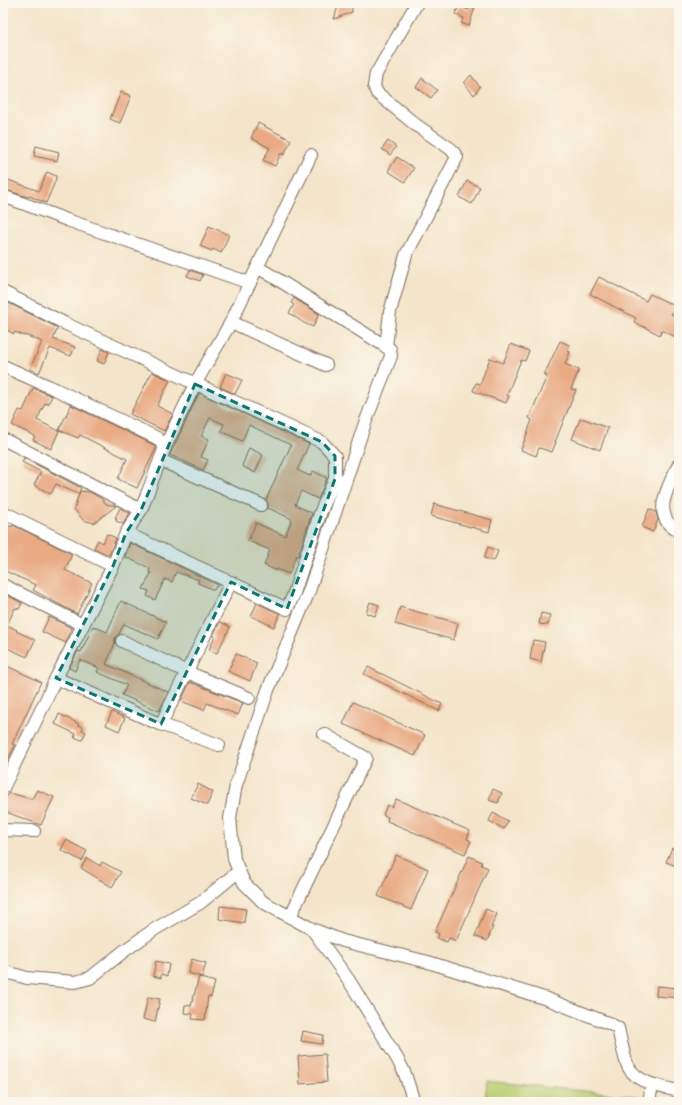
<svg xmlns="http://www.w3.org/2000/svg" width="682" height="1105" viewBox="0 0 682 1105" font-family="'Patrick Hand',sans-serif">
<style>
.green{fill:#b9cd71;stroke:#7a7c48}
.building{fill:#e9aa84}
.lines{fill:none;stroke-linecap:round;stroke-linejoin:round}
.minor-casing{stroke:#7c6b5a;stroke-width:14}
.minor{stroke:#fff;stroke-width:12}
.marked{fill:#0f766e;fill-opacity:0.2;stroke:#0f766e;stroke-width:3;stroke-dasharray:8 5;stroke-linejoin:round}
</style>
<rect width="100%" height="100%" fill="#fbf7ec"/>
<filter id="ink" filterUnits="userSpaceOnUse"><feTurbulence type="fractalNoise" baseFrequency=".025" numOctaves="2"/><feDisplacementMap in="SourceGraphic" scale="8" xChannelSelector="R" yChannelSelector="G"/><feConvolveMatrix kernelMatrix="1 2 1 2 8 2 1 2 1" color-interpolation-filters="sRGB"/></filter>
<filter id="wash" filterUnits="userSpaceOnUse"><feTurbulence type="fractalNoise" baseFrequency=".012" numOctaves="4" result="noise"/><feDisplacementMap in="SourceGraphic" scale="16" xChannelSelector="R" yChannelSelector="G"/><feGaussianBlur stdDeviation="0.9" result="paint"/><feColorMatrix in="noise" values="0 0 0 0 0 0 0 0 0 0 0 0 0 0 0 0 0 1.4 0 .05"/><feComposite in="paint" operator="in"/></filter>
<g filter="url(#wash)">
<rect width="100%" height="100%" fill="#f4e4c9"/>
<polygon class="green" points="487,1081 643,1097 643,1102 485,1102"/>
<g id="blocks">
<g class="building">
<polygon points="348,3 352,3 352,12 334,19 338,6"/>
<polygon points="471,3 476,4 469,26 461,23 464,18 455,14 459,6 468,10"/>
<polygon points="471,75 480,87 474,95 464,83"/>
<polygon points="422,78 437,90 431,98 416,87"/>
<polygon points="121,92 131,96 120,123 110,119"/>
<polygon points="258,123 291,140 284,155 281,153 275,166 263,160 270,148 251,138"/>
<polygon points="388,141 396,147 390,155 382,149"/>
<polygon points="36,146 59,152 57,161 34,156"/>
<polygon points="397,157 414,168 405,182 388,171"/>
<polygon points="47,172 56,176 56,179 46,203 29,196 28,197 3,189 3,178 39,191"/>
<polygon points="467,181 480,187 472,204 459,197"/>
<polygon points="209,226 229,235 221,253 213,249 212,251 200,246"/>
<polygon points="190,270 203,275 200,281 187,276"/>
<polygon points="599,277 646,301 650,294 675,306 671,314 679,318 679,339 662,330 660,335 634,322 636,318 590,294"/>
<polygon points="294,298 319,314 313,327 304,323 289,313 294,305 291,303"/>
<polygon points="3,300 58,328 53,339 75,347 71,356 50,348 39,373 30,369 42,342 25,335 25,336 15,332 14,334 3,328"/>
<polygon points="560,341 569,345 567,351 570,352 565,364 579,370 571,389 576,390 555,442 556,442 552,452 539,448 536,456 521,450 532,420 529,418 547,376 544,375"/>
<polygon points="511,344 529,351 525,361 521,360 507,395 509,396 506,403 473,391 476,383 480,384 490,358 503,363"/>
<polygon points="102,349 109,352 104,364 97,361"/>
<polygon points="152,372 170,380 157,406 173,414 164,431 130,414"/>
<polygon points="226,373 242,380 235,394 220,387"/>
<polygon points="33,388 52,396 48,404 45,403 37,420 59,431 51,449 33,440 35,436 12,425 19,410 23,411"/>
<polygon points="199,393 309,444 297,470 310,476 313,471 327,478 318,499 301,491 295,505 312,513 298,556 296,556 289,574 277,569 277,571 264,565 270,550 248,541 256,523 285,536 292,519 268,508 268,504 266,500 291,445 249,425 242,441 221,431 224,424 210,418 201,436 209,439 201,457 208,460 203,470 170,455"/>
<polygon points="71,405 152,444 156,448 137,488 118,479 127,459 80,435 78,438 59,430"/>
<polygon points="580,419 584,419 608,428 600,450 572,439"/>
<polygon points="249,448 263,455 255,473 242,466"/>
<polygon points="24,458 81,488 78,494 56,484 51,494 34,485 41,472 22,462"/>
<polygon points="80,491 90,492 102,499 106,504 116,506 94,523 83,520 74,509"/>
<polygon points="434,504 492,520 489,532 431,516"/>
<polygon points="120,508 130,513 123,524 116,521 117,518 115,518"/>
<polygon points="649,509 656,512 658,520 653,532 642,527"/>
<polygon points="3,523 12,527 13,525 72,554 65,570 92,583 77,614 33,590 36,585 3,570 3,551 7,544 3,542"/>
<polygon points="107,534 116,538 109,555 94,548 98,540 103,543"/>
<polygon points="130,543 218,585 217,587 216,586 214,590 198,583 199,580 176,572 172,582 165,579 155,600 147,596 149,591 143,589 151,573 149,572 150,568 125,557"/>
<polygon points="488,547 498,551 494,561 484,558"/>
<polygon points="3,593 22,603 19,609 15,608 7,625 17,630 16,631 35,640 27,657 3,646"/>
<polygon points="121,601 166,622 158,639 124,624 119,634 115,638 115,643 106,664 168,692 159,711 122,695 127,685 97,672 99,668 80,660 75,671 69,668 78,651 81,652 93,626 107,632"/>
<polygon points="370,602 379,605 375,616 366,613"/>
<polygon points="257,603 280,614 274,627 251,616"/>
<polygon points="400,607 458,623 454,640 395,624"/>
<polygon points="541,613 550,615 548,625 539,624"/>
<polygon points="49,617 72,628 66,643 42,632"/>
<polygon points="220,622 230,627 217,653 209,650 215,636 213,635"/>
<polygon points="533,640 545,642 541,662 530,659"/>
<polygon points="236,654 257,663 250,681 228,671"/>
<polygon points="3,664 41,682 12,744 15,745 3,769"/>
<polygon points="368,667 442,704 439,711 364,674"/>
<polygon points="190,682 243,703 238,715 207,703 204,710 181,701"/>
<polygon points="353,702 425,735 415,756 343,724"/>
<polygon points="112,712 125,718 119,731 106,725"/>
<polygon points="59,714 79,724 78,725 83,727 82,730 86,732 82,740 74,737 76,734 55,724"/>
<polygon points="198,784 213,792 207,805 191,798"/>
<polygon points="493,789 502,793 498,803 489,800"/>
<polygon points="37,790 54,797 41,825 3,811 3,803 9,793 32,799"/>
<polygon points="396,799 470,831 467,839 471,841 465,854 387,821 388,817 383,815 387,805 392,807"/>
<polygon points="493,813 508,821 504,829 489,821"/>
<polygon points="66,840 87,851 82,861 61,850"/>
<polygon points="672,848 679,852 679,867 666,862"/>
<polygon points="396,855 428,869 411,910 378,896"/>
<polygon points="469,856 482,862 481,865 488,868 456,941 449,938 447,942 437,938 439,934 435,932"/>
<polygon points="87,858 100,866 102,862 121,872 112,887 81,868"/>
<polygon points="220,906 246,909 244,923 219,919"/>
<polygon points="486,909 497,914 491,927 493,927 487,941 475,936"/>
<polygon points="192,959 206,963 202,977 188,973"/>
<polygon points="156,961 169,964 167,976 161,974 161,978 153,976"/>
<polygon points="199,977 215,982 211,997 208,996 205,1020 192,1019 193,1014 184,1013 185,1005 191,1006"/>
<polygon points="657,986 679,988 679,998 656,996"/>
<polygon points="148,997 160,999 155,1022 143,1019"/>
<polygon points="303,1031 323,1035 322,1044 301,1041"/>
<polygon points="325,1054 327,1082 300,1084 298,1056"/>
</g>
</g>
</g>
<g filter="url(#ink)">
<use href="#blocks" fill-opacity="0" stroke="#7c6b5a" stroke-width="1"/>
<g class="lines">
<defs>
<g id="minor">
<polyline points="3,196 67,220 250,283"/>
<path d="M264,271L390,349L391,356L365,423L309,591L268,690L236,785L230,818L234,859L244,883L263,902L312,929L343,941L428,962L547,999L608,1023L618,1028C620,1037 625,1062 629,1068C639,1084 662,1087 679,1091"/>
<polyline points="3,292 66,324 322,442 335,456 335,479 321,511 293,596 287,609 126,533"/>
<polyline points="231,322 326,365"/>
<polyline points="386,347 390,312 406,255 457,157 451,149 416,125 377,93 374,86 376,74 417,3"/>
<polyline points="3,366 57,390 157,438 165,447"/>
<polyline points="3,439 141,510"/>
<polyline points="160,460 261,505"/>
<path d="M679,464C669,485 649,517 679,531"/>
<polyline points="3,512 113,566"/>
<polyline points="3,585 83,625"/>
<polyline points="122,641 187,672 249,698"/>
<polyline points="56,678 157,723 219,745"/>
<polyline points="161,724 231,582"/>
<polyline points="3,788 46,700 54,682 113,566 126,533 141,510 165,447 195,384 231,322 311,155"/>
<polyline points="3,830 34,831"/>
<polyline points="290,917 366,758 324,734"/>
<polyline points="312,929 348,979 398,1060 405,1074 414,1102"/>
<polyline points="3,971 27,978 75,982 90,978 124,951 155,929 200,903 239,871"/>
<polyline points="649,1102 652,1085"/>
</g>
</defs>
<use href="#minor" class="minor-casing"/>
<use href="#minor" class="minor"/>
</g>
</g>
<path class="marked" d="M195,384L322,442L335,456V479L287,609L231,582L161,724L56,678L113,566L126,533L141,510Z"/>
<rect width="682" height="1105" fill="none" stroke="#fbf7ec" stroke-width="16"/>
</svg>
